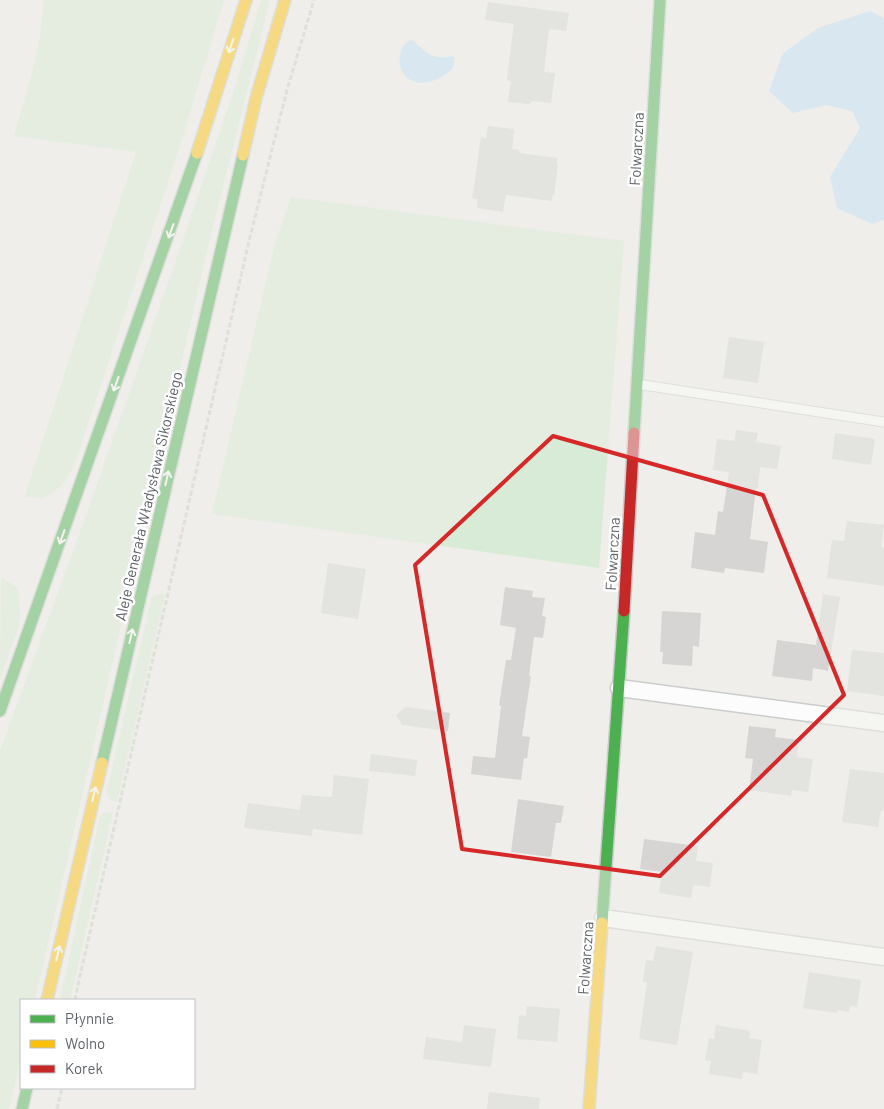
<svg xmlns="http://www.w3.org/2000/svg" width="884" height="1109" viewBox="0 0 884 1109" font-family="Barlow,sans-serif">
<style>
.green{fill:#d8ebd6}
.water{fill:#bfe0f9}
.building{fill:#d6d5d3}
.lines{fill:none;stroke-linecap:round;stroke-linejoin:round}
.lane-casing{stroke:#cbcccc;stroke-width:11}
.street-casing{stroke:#cbcccc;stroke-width:19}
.fast-casing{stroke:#cacacb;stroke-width:14}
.slow-casing{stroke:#cacacb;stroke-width:14}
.jam-casing{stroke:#cacacb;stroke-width:14}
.path{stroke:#cacfcc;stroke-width:3;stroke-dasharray:5 2.5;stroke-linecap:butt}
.lane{stroke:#fdfcfc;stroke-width:9}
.street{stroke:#fdfcfc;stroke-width:16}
.fast{stroke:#4caf50;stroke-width:11}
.slow{stroke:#ffc107;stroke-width:11}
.jam{stroke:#c62828;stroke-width:11}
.oneway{stroke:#f6fbf6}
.marked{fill:none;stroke:#d62828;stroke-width:4;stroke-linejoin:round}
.labels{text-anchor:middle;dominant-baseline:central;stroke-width:5;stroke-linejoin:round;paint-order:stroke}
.street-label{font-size:15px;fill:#5f6368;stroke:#fff}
</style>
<rect width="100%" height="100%" fill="#efeeea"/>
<g class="green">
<path d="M43,0H224L182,139L78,454C69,477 65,486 43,499L25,496L136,152L14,136C26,92 43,46 43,0Z"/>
<polygon points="261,0 270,0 209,242 35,1000 21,1000 21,1058 9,1109 0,1109 0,751 83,524 173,269 233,93"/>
<polygon points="291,197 624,241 599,568 212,514 275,243"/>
<polygon points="1,577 18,588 20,612 19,626 0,679"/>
<polygon points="162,593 165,594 117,802 111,800 106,794 152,597"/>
<polygon points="108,812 113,813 70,1000 60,1000 100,816"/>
</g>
<g class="water">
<polygon points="870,11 884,18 884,220 872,224 837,208 830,177 860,128 852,111 826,105 793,113 769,91 783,53 818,28"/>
<path d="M412,40C426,52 432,61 452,56L455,58L453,68C441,81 413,92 402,71C397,62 400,42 412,40Z"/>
</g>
<g class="building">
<polygon points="488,2 569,13 566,31 549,29 544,72 555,73 551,103 533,101 529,104 508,102 511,81 507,80 514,24 485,20"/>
<polygon points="488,126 514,129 512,149 519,150 519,153 557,158 557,163 558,164 554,196 552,195 552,201 506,195 503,212 477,208 478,199 472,198 475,180 481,137 486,138"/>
<polygon points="729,337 764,342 758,383 723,378"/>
<polygon points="736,430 758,433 756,442 781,446 777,469 760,467 758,488 756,488 750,539 768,542 764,573 725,568 724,573 691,568 695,532 715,535 718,511 723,512 729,472 713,470 717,439 735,441"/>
<polygon points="835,433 875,439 871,465 832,459"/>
<polygon points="847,521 884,525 881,547 884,547 884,586 827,578 832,540 844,541"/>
<polygon points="328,563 366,569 358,619 321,613"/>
<polygon points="505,587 533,591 532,597 545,598 542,616 546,617 543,638 534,637 529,676 531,676 522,736 530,737 527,759 524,758 521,780 471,774 473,756 495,758 501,706 499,705 506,660 511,660 516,628 500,625"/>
<polygon points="823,594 840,597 828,671 813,668 812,681 772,676 777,640 816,645"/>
<polygon points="662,611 701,613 699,647 693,646 692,666 662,664 663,652 660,652"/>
<polygon points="852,650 884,653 884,696 847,691"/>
<polygon points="406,707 450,713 448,731 402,725 396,715"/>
<polygon points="749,726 776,729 775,737 799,740 797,757 813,759 808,792 792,790 791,796 749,790 753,759 745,758"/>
<polygon points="371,754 417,760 415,776 369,771"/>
<polygon points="850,769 884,773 884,811 881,810 878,827 842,822"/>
<polygon points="334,775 369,779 362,835 313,829 312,836 244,828 248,803 300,810 302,795 332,797"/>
<polygon points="518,799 564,806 561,823 556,823 551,857 511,852"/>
<polygon points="644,839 698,846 696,861 713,863 710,887 693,885 691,898 659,893 662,872 640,869"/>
<polygon points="656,946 693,952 677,1045 639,1039 647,982 643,982 646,960 653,961"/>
<polygon points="809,972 861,980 857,1007 850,1006 849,1012 837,1010 837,1013 803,1008"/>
<polygon points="527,1006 560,1009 557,1042 517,1039 519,1015 526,1016"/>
<polygon points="464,1025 496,1029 491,1067 423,1059 426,1037 462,1042"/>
<polygon points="716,1025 750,1031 749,1038 762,1040 757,1074 743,1072 742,1079 709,1074 711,1061 705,1060 709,1038 714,1039"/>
<polygon points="489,1092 540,1098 539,1109 487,1109"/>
</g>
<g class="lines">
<defs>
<polyline id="lane" points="637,384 884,422"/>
<g id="street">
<polyline points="619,688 884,723"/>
<polyline points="603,918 884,957"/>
</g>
<g id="fast">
<polyline points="634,433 660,0"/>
<polyline points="0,711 197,153"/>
<polyline points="102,763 243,155"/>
<polyline points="602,923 624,611"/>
<polyline points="22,1109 27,1088"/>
</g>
<g id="slow">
<polyline points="197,153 246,0"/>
<polyline points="243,155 256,98 285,0"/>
<polyline points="47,1000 102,763"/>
<polyline points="589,1109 602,923"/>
</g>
<polyline id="jam" points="624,611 634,433"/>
</defs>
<use href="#lane" class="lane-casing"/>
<use href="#street" class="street-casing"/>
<use href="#fast" class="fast-casing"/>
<use href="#slow" class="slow-casing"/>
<use href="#jam" class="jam-casing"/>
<g class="path">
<polyline points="75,1000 79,980 250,237 287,90 314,0"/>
<polyline points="57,1109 62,1088"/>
</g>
<use href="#lane" class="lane"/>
<use href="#street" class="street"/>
<use href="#fast" class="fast"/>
<use href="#slow" class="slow"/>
<use href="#jam" class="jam"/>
</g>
<defs><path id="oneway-shaft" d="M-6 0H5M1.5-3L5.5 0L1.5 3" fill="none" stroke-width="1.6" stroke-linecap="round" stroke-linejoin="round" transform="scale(1.25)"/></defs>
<g class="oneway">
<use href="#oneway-shaft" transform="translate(231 46) rotate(108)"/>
<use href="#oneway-shaft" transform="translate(171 231) rotate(110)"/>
<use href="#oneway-shaft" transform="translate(116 384) rotate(110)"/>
<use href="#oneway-shaft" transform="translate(167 478) rotate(-77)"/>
<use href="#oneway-shaft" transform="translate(62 537) rotate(110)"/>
<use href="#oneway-shaft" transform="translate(131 636) rotate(-77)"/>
<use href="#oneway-shaft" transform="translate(94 794) rotate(-77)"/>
<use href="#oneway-shaft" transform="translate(58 953) rotate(-77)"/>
</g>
<path d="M0 0H884V1109H0ZM553,436L763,495L844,695L660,876L462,849L415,565Z" fill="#efeeea" fill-opacity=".55" fill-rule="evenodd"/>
<path class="marked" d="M553,436L763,495L844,695L660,876L462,849L415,565Z"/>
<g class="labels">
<g class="street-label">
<text transform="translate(636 149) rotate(-87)">Folwarczna</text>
<text transform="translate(148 496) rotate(-77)">Aleje Generała Władysława Sikorskiego</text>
<text transform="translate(612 554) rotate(-87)">Folwarczna</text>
<text transform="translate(585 958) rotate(-86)">Folwarczna</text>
</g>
</g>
<rect x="20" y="999" width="175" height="90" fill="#ffffff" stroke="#bfc1c3"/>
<rect x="30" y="1015" width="25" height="8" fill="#4caf50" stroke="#bfc1c3"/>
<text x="65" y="1024" font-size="15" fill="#5f6368">Płynnie</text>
<rect x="30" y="1040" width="25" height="8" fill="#ffc107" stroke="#bfc1c3"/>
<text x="65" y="1049" font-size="15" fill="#5f6368">Wolno</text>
<rect x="30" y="1065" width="25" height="8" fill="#c62828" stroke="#bfc1c3"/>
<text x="65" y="1074" font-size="15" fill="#5f6368">Korek</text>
</svg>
